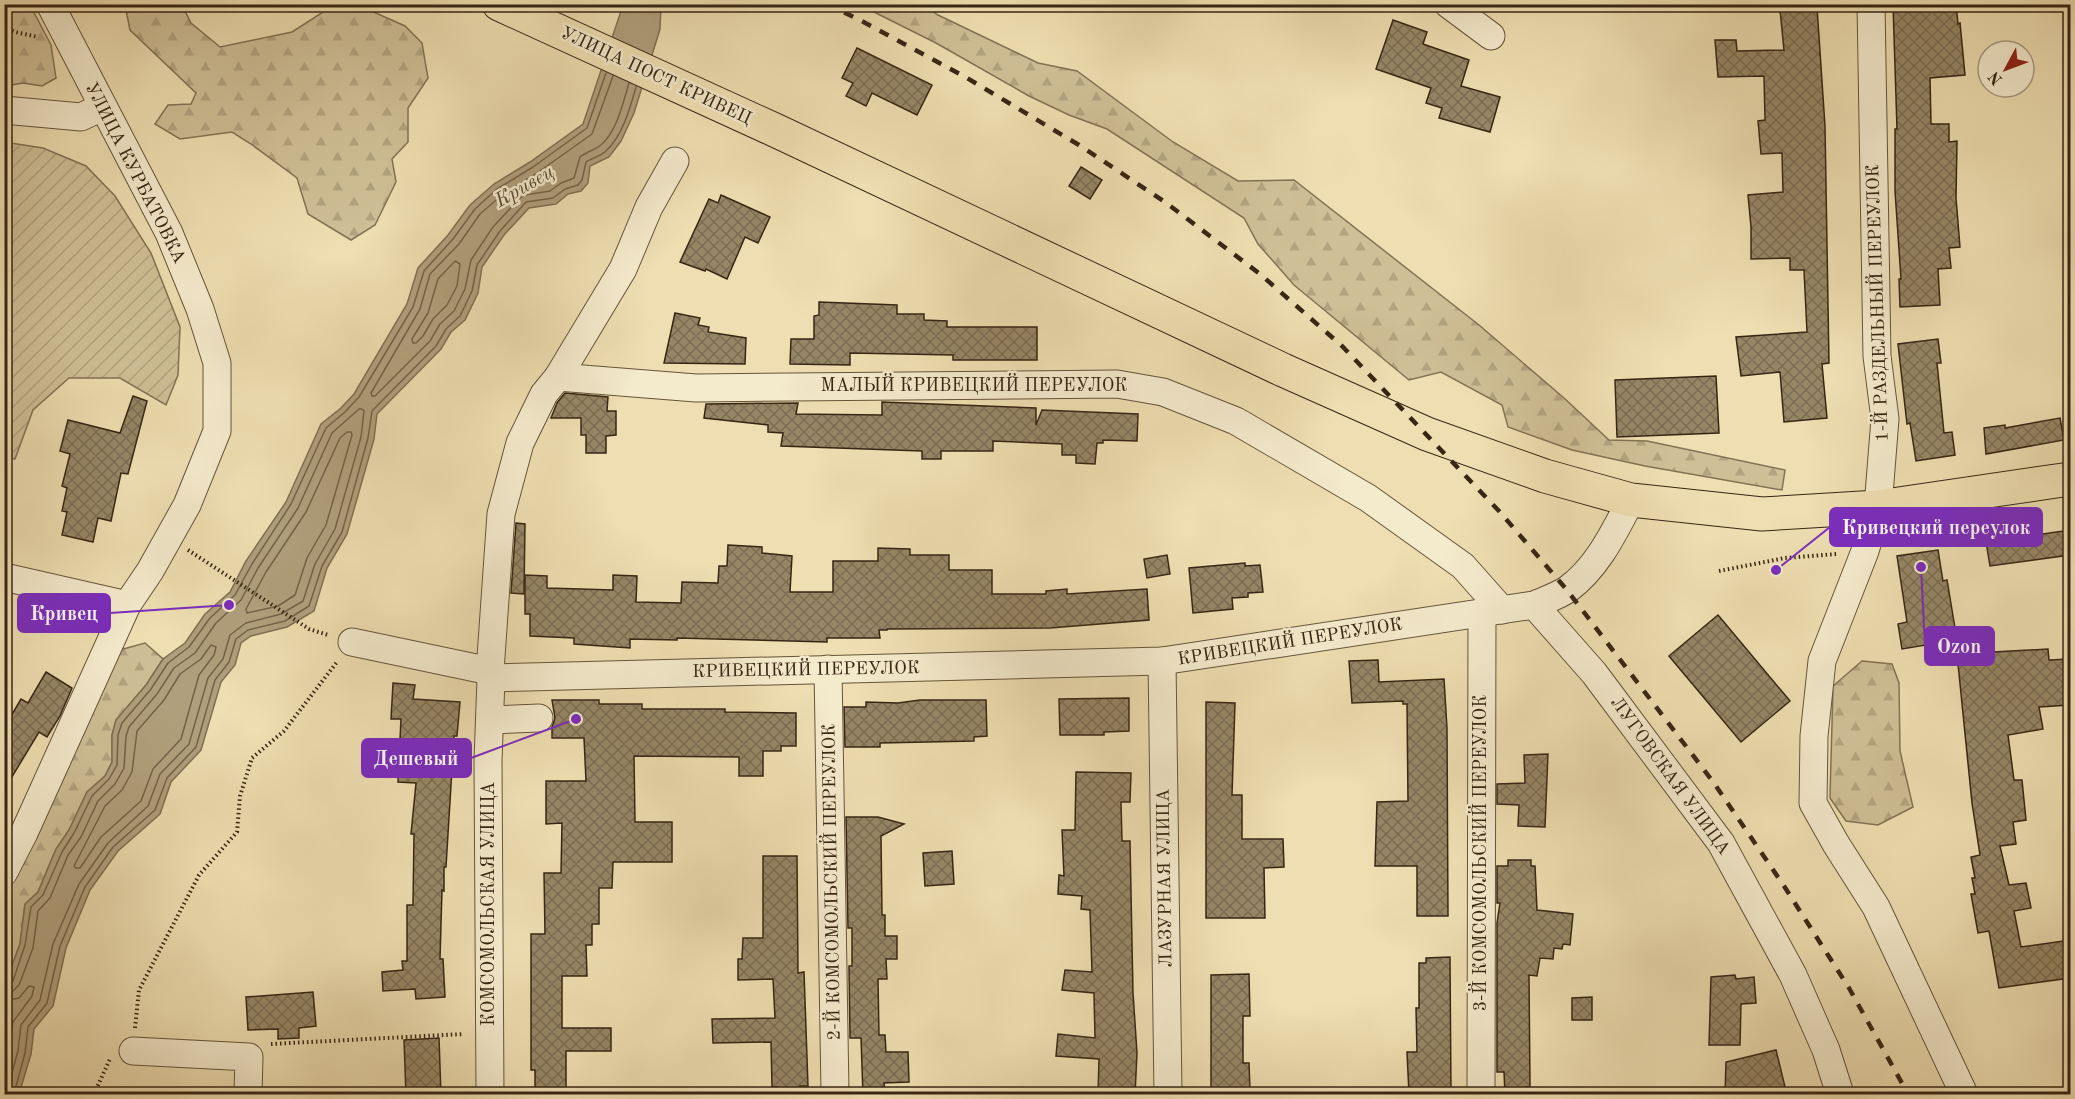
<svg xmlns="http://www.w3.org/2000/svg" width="2075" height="1099" viewBox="0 0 2075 1099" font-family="'Old Standard TT',serif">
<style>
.forest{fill:url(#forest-firs);stroke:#837255;stroke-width:1.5}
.garden{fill:url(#garden-furrows);stroke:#837255;stroke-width:1.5}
.water{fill:#b09f7c;stroke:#806f52;stroke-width:1.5}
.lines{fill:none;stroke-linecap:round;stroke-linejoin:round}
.shore{stroke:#746248;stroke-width:1.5}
.building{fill:url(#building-cross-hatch);stroke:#372614;stroke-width:1.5}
.minor-casing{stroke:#65543b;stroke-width:29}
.major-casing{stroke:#372614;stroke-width:35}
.path{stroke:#372614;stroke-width:4;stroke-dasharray:1.5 3;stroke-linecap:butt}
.minor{stroke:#f4eacc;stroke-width:27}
.major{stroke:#eedeb1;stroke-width:33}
.rail{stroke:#372614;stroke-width:4.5;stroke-dasharray:10 10;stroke-linecap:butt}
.labels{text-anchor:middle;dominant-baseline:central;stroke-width:5;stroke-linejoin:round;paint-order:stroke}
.street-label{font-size:18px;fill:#372614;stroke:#f4eacc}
.water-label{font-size:20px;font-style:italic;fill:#5b4a33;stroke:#f4eacc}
.leader{fill:none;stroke:#7b2cbf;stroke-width:2}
.callout-dot{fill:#7b2cbf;stroke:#f4eacc;stroke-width:2}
.callout{fill:#7b2cbf;stroke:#7b2cbf;stroke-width:2}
.callout-label{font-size:20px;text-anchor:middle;font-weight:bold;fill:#fff}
</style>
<defs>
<pattern id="forest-firs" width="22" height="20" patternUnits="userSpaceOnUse" patternTransform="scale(1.5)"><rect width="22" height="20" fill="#cfbf96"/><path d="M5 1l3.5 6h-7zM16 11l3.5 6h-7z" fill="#b2a480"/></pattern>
<pattern id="garden-furrows" width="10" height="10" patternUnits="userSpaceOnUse" patternTransform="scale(1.5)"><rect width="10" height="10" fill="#cfbf96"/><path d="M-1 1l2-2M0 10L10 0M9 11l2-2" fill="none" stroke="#b2a480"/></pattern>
<pattern id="building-cross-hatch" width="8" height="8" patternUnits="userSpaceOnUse" patternTransform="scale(1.5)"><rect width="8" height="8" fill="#968666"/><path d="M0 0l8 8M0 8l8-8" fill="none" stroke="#7b6d53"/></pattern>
</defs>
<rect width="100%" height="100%" fill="#eedeb1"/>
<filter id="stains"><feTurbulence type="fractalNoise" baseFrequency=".00333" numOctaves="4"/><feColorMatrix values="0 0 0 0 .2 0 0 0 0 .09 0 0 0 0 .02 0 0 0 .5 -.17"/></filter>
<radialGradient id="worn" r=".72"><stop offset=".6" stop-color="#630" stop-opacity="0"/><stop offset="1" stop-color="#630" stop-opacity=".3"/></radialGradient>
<g class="forest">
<polygon points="5,4 30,5 51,45 56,78 42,86 23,83 5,86"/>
<polygon points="125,5 182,5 191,23 220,47 292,32 334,5 358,5 405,26 422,43 428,78 408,108 408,142 392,159 396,182 375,225 351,240 308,214 297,178 251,144 232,132 180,139 155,124 168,105 191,104 196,93 130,30"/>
<polygon points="860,5 923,5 938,15 1038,63 1077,71 1173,142 1238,181 1294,180 1479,325 1564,398 1609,440 1647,441 1785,470 1782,490 1645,466 1572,450 1508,427 1502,405 1441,372 1409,380 1294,285 1258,244 1244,218 1107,129 1069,115 1029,96 936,43"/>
<polygon points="145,643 163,659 146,685 116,720 112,735 112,762 105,776 87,792 69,830 56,849 38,892 25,904 20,944 5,986 4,897 120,650"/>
<polygon points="1862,661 1892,664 1899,683 1900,751 1913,807 1878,825 1846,821 1830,798 1833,686"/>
</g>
<polygon class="garden" points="4,142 43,148 86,166 115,196 151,253 180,327 178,375 166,405 120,378 69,378 33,410 15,459 4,456"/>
<polygon class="water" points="625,5 661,5 660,29 634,113 621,141 609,157 590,166 588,183 581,191 568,194 556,204 529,208 504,235 482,267 478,293 465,320 451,332 441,349 377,414 374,439 347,534 327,568 314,611 287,627 251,636 241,643 235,665 221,682 201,750 171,782 160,814 118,851 90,890 66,948 53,1006 34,1029 31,1054 19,1094 5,1094 4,986 20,944 25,904 38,892 56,849 69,830 87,792 105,776 112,762 112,735 116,720 146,685 163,659 185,643 205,614 230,592 246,561 286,502 321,424 341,408 354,394 407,304 418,268 448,235 470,205 494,184 530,162 583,124 621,11"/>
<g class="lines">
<g class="shore">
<path d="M613,76L592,134L537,173L502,195L480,214L459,244L430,274L420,309L371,393L372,396H375L430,341L440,324L454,311L465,289L471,260L493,227L519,199L525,195L550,191L561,183L574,178L580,157C586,152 595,150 601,145C617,131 623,103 629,83"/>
<polygon points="455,261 460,264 457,286 447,305 433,319 423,336 416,343 413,343 412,339 428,313 438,279"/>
<polygon points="347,432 351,432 352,435 326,525 307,558 295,595 278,606 247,613 246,609 266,572 306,512 340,438"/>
<polygon points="211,645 216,647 214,655 199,675 181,739 153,769 141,801 101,837 80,868 76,868 74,866 105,806 122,790 132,772 137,731 164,700 180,674 201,659"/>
<polyline points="4,985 13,981 25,945 31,907 43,895 62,852 74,833 92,796 109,779 117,765 118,735 122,723 151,689 168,663 189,647 210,618 235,595 252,564 291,504 326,428 345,412 359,397 413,307 424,271 453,239 475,209 497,189 533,167 587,128 606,73"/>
<polyline points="4,992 13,991 19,985 33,948 38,911 50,898 68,855 81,837 98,801 115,784 124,768 126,736 129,727 157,694 174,668 195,653 216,623 241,600 258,568 298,508 332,433 359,409 362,409 364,411 361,437 335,529 315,564 303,601 281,614 246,623 230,635 223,659 208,678 189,744 160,774 148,806 108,843 79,884 53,944 40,1000 21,1025 18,1051 6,1094"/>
<polyline points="4,1001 19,998 29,986 34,987 32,996 13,1022 4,1064"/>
<path d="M14,1094L25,1053L28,1027L47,1003L60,946L85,887L113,847L155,810L167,778L196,747L215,680L229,662L236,639L248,630L285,621L309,606L322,566L342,532L368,438L372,411L436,346L446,329L460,316L472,291L477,265L500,231L526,202L553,198L565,189L578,185L582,180L586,162C592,158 601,156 606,151C623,135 630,108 636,87"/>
</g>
</g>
<g class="building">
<polygon points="1893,4 1956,4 1958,24 1960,23 1965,75 1930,78 1931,124 1949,124 1949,142 1957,141 1956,198 1960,247 1949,248 1951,268 1938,269 1940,305 1900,307 1899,279 1901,279 1895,191 1895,129 1897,129"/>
<polygon points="1817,7 1825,126 1829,363 1822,364 1827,418 1784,422 1780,372 1741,376 1736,337 1807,332 1804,270 1790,270 1790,258 1751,259 1751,227 1748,195 1783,192 1782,153 1761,154 1758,121 1765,120 1764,76 1718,77 1715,40 1736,40 1737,51 1784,50 1780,10"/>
<polygon points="1393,20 1427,32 1423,44 1469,60 1461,86 1500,97 1490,132 1439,118 1442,108 1426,103 1431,88 1376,69"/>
<polygon points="857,48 932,85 917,115 872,93 866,106 846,96 853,83 842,78"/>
<polygon points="1081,167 1102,180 1090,199 1069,186"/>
<polygon points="721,195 770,217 758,243 745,237 727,279 706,269 705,271 680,262 709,199 718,203"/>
<polygon points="819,302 897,305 897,314 924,314 924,320 947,321 947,327 1037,327 1037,360 953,360 953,355 850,353 850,365 790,364 791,339 814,339 814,316 819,315"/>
<polygon points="675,313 700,318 698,325 709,327 708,332 746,338 745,364 664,363"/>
<polygon points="1938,339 1941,363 1937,363 1944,433 1952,432 1955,455 1916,461 1910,423 1907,424 1898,344"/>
<polygon points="1716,376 1719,433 1617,437 1615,380"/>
<polygon points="565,393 608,397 607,411 616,411 616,435 606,436 606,453 586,453 586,435 581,435 581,418 551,418 557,403"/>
<polygon points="133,396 147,401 128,474 121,473 111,521 98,518 93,542 62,535 67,512 62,511 67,488 62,486 70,454 60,451 68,420 120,433"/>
<polygon points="882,402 1036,408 1036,425 1042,410 1138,414 1137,441 1103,440 1103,443 1097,443 1095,464 1076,463 1076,455 1062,455 1062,444 993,441 993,451 941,451 941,459 922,459 922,451 781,446 783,433 768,432 768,425 704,418 706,404 798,403 796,414 882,415"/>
<polygon points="2060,418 2064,440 1986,454 1984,428 2005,425 2005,428"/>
<polygon points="516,523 525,524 524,594 511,593"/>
<polygon points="2070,530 2070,555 1990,566 1986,542"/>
<polygon points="728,545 762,547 762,553 792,556 790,592 833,592 833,561 878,561 878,548 910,549 910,555 949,555 949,570 992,570 992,594 1046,594 1046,591 1067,589 1067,594 1147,589 1149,620 1050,628 887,629 887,630 879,630 880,638 827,638 827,642 677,638 677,640 630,639 630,648 574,644 574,638 530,636 530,614 525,614 525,575 547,576 547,588 613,590 613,575 637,576 636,602 681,603 682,582 718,583 719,566 727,566"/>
<polygon points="1938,550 1943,581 1947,580 1957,640 1902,649 1898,624 1907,622 1897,556"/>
<polygon points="1167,555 1170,574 1147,578 1144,559"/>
<polygon points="1245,563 1245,566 1260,565 1263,592 1248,593 1248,597 1232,598 1233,609 1193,613 1189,568"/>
<polygon points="1718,615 1790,701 1741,742 1669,656"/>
<polygon points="2048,649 2049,660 2070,659 2070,705 2039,707 2043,729 2008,735 2014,780 2022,780 2026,820 2013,822 2016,844 2000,846 2009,885 2026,883 2031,908 2014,911 2021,947 2070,940 2070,978 1999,988 1989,931 1978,933 1971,894 1975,894 1972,878 1975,878 1971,857 1980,855 1972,803 1957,654"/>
<polygon points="1378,660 1379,682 1444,679 1447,728 1448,916 1417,916 1417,866 1375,866 1377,802 1408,801 1407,704 1403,704 1403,701 1352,703 1349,661"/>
<polygon points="46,672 72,688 60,716 47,737 39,732 4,790 4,728 21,699 28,703"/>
<polygon points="393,683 415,685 413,699 460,702 457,736 454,736 446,867 444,867 444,891 442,890 440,959 443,959 445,997 416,999 415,989 383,991 382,972 403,970 402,961 407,961 407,905 413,905 414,834 411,834 416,783 398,782 401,719 391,719"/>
<polygon points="1129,698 1129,731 1104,732 1104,735 1060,735 1059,699"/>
<polygon points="552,700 599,700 599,704 642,704 642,709 725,709 725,712 796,713 796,746 781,746 781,751 763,751 763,776 739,776 739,757 634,756 635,822 672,822 672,862 613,862 612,888 599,888 599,924 592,924 592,945 586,945 587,976 562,976 562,1028 611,1028 611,1051 566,1051 566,1095 535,1095 535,1070 531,1070 531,934 545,934 544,873 561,873 562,823 546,824 546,781 586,781 584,738 552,738 552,727 555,718"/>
<polygon points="920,700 986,700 987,736 974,737 974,741 880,743 880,747 845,747 844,707 866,707 866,702 898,703"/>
<polygon points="1206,702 1235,703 1232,795 1242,795 1242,839 1283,839 1284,867 1264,868 1265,918 1206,918"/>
<polygon points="1548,754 1545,827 1518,826 1519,805 1497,804 1497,784 1525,783 1524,755"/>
<polygon points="1076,772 1131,773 1130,802 1121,802 1122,841 1130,841 1133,993 1137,1053 1135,1095 1098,1095 1099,1059 1056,1056 1058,1034 1095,1038 1094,993 1062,990 1065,970 1092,972 1090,910 1081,909 1082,896 1058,894 1059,875 1064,876 1062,830 1075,830"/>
<polygon points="846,817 878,817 904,824 881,836 882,915 885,915 885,936 897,936 897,959 886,959 887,979 878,979 879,1035 885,1035 886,1052 908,1052 909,1082 884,1083 885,1095 863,1095 861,1038 850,1038 849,966 852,966 852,928 848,928"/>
<polygon points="952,851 954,884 925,886 923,853"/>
<polygon points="763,856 797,856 798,973 804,972 808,1086 800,1086 800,1095 778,1095 778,1087 772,1087 771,1042 713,1043 712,1019 775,1018 773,979 738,980 738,959 742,959 743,938 763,938"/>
<polygon points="1508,860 1531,860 1531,866 1535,866 1537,910 1573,914 1570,945 1563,944 1562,949 1554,948 1553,959 1540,958 1537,976 1529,975 1530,1087 1526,1087 1526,1095 1505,1095 1504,1072 1497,1072 1497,923 1500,903 1497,903 1497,866 1508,866"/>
<polygon points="1450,957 1451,1095 1409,1094 1407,1052 1417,1052 1416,1008 1419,1008 1419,963 1426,963 1426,958"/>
<polygon points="1249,974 1250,1016 1243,1016 1243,1063 1249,1063 1250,1091 1240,1091 1240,1095 1211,1095 1211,975"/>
<polygon points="1735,975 1736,979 1754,977 1756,1003 1741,1004 1740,1045 1709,1045 1711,977"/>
<polygon points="313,992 316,1026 299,1028 299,1038 278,1039 278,1029 248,1030 246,997"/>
<polygon points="1592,997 1592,1020 1572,1020 1572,998"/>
<polygon points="439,1038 441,1095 406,1095 404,1040"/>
<polygon points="1776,1050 1787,1095 1725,1095 1726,1062"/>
</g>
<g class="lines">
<defs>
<g id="minor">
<polyline points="1448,4 1491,36"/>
<polyline points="1871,4 1877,356 1885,419 1878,507 1865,551 1822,661 1814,736 1813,803 1836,844 1876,907 1964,1094"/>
<polyline points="4,110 81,117 102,107"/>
<polyline points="558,377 696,388 1117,384 1163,392 1236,421 1368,498 1463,566 1502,610"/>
<polyline points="4,577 127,605"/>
<polyline points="1534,605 1594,673 1721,843 1793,975 1826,1050 1840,1094"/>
<polyline points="352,642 490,671"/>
<polyline points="1162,661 1168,1094"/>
<polyline points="828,669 835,1094"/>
<path d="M491,678L1162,661L1534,605C1545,600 1558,596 1568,589C1598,567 1614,532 1631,500"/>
<polyline points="490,720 539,718"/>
<polyline points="4,872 24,833 127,605 150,571 187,505 217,431 217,363 200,309 169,233 50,4"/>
<polyline points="133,1051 249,1057 248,1094"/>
<polyline points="490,1094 488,761 491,678 490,671 501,514 520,443 544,394 558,377 623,269 649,207 675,161"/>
<polyline points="1481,1094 1482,612"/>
</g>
<polyline id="major" points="499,4 779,132 1283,370 1427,434 1545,476 1631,500 1762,514 1878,507 2070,479"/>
</defs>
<use href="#minor" class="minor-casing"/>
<use href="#major" class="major-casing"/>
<g class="path">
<polyline points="4,27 15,32 38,37"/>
<polyline points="1894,544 1949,529 1998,521"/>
<polyline points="188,550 309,629 328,635"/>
<polyline points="1719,571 1785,558 1837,554"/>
<polyline points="135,1028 139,990 199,875 237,832 240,796 252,758 284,731 337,662"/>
<polyline points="271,1044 464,1034"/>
<polyline points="94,1094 110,1059"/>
</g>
<use href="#minor" class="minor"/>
<use href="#major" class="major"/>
<polyline class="rail" points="826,4 860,20 967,78 1079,145 1165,202 1260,274 1342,346 1499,511 1567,590 1714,783 1784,886 1849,988 1908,1094"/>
</g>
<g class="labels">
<g class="street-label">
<text transform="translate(656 76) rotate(25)">УЛИЦА ПОСТ КРИВЕЦ</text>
<text transform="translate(135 173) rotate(63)">УЛИЦА КУРБАТОВКА</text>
<text transform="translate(1878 303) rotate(-92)">1-Й РАЗДЕЛЬНЫЙ ПЕРЕУЛОК</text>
<text x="974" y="386">МАЛЫЙ КРИВЕЦКИЙ ПЕРЕУЛОК</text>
<text transform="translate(1290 642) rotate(-9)">КРИВЕЦКИЙ ПЕРЕУЛОК</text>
<text transform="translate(806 670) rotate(-1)">КРИВЕЦКИЙ ПЕРЕУЛОК</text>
<text transform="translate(1670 776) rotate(54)">ЛУГОВСКАЯ УЛИЦА</text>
<text transform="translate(1481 853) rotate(-90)">3-Й КОМСОМОЛЬСКИЙ ПЕРЕУЛОК</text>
<text transform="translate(1165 878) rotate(-91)">ЛАЗУРНАЯ УЛИЦА</text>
<text transform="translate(832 882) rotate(-91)">2-Й КОМСОМОЛЬСКИЙ ПЕРЕУЛОК</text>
<text transform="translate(489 904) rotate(-90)">КОМСОМОЛЬСКАЯ УЛИЦА</text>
</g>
<g class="water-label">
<text transform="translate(525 187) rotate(-30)">Кривец</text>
</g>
</g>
<path class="leader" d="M1776 570L1830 527M229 605L110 613M1921 567L1925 646M576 719L471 758"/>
<g class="callout-dot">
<circle cx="1776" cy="570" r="6"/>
<circle cx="229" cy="605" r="6"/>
<circle cx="1921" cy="567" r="6"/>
<circle cx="576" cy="719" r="6"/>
</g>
<g class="callout">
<rect x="1830" y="508" width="212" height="38" rx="6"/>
<rect x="18" y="594" width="92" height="38" rx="6"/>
<rect x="1925" y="627" width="69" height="38" rx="6"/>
<rect x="362" y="739" width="109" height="38" rx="6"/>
</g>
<g class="callout-label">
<text x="1936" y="534">Кривецкий переулок</text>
<text x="64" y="620">Кривец</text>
<text x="1959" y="653">Ozon</text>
<text x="416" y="765">Дешевый</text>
</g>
<rect width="2075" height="1099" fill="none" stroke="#eedeb1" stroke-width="24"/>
<rect x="6" y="6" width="2063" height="1087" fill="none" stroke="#372614" stroke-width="3"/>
<rect x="12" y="12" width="2051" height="1075" fill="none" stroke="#372614" stroke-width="1.5"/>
<g transform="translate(2006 69) rotate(229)"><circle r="28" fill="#f4eacc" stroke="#a89c82" stroke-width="1.5"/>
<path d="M0-4.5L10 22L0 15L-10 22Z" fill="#8f2418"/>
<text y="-9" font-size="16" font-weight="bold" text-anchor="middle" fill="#372614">N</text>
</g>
<rect width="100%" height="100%" filter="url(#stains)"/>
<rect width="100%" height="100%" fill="url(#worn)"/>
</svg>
